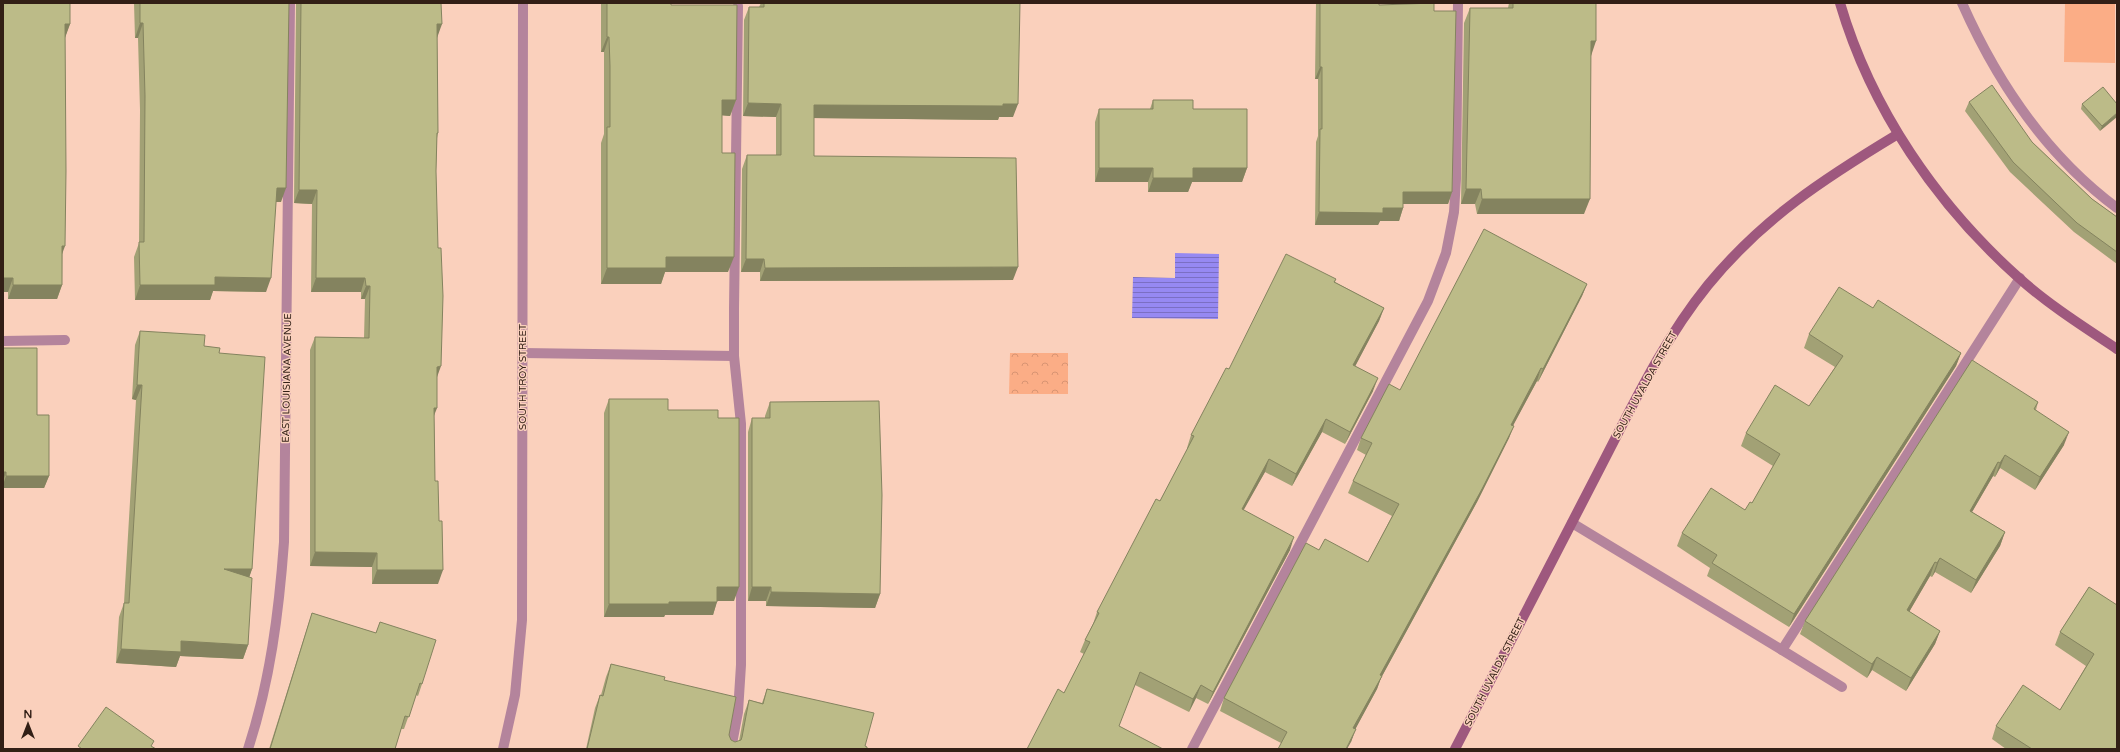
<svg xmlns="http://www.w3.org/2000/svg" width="2120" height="752" viewBox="0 0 2120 752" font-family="'Varela Round',sans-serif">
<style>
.park{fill:url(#park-crowns)}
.pitch{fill:#fbad86}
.water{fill:url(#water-rules)}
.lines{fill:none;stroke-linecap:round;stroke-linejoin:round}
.lane{stroke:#b4849c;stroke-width:10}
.street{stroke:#b4849c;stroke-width:10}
.secondary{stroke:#9e587e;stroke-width:10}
.wall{fill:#a2a175}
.shaded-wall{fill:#84835f}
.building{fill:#bcbb88;stroke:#84835f}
.labels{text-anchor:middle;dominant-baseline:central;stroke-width:3;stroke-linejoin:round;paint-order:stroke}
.street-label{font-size:10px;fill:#321f16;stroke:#fad0bc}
</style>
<defs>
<pattern id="park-crowns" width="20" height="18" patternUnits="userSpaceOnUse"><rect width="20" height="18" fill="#fbad86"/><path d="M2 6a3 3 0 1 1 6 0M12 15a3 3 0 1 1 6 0" fill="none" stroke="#d89473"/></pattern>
<pattern id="water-rules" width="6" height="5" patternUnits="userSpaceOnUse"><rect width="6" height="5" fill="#9689f2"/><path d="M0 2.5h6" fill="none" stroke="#7b6fc3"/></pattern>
</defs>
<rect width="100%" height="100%" fill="#fad0bc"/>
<polygon class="park" points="1010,353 1068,353 1068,394 1009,394"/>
<polygon class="pitch" points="2065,3 2115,3 2115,63 2064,62"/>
<polygon class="water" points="1175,253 1219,254 1218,319 1132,318 1133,277 1175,278"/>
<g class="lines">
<polyline class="lane" points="3,341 65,340"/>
<g class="street">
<path d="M1962,3C1997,82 2047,156 2117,208"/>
<polyline points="523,353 734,356"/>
<polyline points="1572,523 1782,650 2020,278"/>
<polyline points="1782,650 1842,687"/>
<path d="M248,749C270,682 279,612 284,542L290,3"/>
<polyline points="503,749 515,695 522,620 523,3"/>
<polyline points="731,749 738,712 741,665 741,424 734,356 734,309 738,6"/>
<polyline points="1192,749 1428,301 1446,253 1454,212 1456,179 1458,3"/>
</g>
<g class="secondary">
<path d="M1840,3C1871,109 1937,205 2019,278C2049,305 2084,327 2117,349"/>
<path d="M1455,749C1502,658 1549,567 1596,476C1630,411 1661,343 1708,285C1763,218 1825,178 1898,134"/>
</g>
</g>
<g class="wall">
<polygon points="3,3 70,24 65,37 62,285 57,299 8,299 8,292 3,292"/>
<polygon points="134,3 289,3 281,202 276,202 266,292 213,291 210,300 135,300 134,257 139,243 140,110 138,38 135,38"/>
<polygon points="296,3 441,3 437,38 438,133 437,138 436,171 437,378 434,416 435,481 438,584 372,584 372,567 310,566 310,350 315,337 364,338 365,299 361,299 361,292 311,292 312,204 294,203"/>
<polygon points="601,3 671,3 671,5 736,100 730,116 722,115 722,153 728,272 665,272 661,284 601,284 601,143 604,134 604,52 601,52"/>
<polygon points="761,3 1020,3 1013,117 999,117 998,120 814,118 814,156 1013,280 760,281 760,272 741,272 742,169 747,155 776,155 776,117 743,116 744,20 749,7 759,7"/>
<polygon points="1316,3 1379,3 1379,5 1434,11 1452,192 1448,204 1403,204 1403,208 1399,221 1380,221 1378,225 1315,225 1316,142 1318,136 1318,79 1315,79"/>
<polygon points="1509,3 1596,3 1591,56 1584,214 1477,214 1475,204 1461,204 1464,23 1470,8 1508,8"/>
<polygon points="1153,100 1193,109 1247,168 1242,182 1192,182 1188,192 1148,192 1148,182 1095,182 1095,122 1099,109 1150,109"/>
<polygon points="1969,102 2032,142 2092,199 2117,217 2117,264 2074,232 2010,172 1965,111"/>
<polygon points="2082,104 2117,104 2100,131 2081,109"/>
<polygon points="1336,279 1335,282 1384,308 1379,321 1355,366 1373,391 1345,444 1322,432 1292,486 1265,472 1243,510 1290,550 1208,704 1196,698 1189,712 1135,685 1027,749 1064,693 1084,654 1080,652 1085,640 1093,624 1097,612 1160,501 1188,448 1187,448 1191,435 1229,369"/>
<polygon points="1587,284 1582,296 1538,382 1537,381 1513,425 1509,438 1477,502 1381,678 1377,689 1355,729 1351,742 1281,743 1220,711 1224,698 1319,550 1368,562 1392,516 1348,493 1353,481 1366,455 1357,450 1361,438 1400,390"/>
<polygon points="1873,308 1961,353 1956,366 1789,627 1707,576 1710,568 1677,546 1682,533 1745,510 1752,503 1773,466 1741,446 1746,433 1809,406 1835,367 1804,348 1809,334"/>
<polygon points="140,331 204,346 219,353 252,569 249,577 248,645 243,659 180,656 176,667 116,663 119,617 124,603 136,400 132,399 135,345"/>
<polygon points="3,348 37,415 49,476 44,488 3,488"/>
<polygon points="609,399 668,410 718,418 734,601 717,601 713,615 665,615 664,617 604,617 604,413"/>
<polygon points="770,402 880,594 875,608 766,606 766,601 748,601 748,432 752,418 765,418 765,416"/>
<polygon points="2038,402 2036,410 2064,445 2035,490 2000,468 1995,477 1993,476 1972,512 2005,532 2000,546 1971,593 1935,572 1932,577 1930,576 1909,612 1940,631 1935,644 1906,691 1872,670 1867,678 1800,634 1805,621"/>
<polygon points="2089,587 2117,749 2006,749 1992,739 1996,726 2060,710 2086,666 2055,645 2060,632"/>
<polygon points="312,613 376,633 380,622 422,684 418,696 416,695 404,729 401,729 395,749 269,749 308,625"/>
<polygon points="611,664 664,680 729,735 731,740 735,742 739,741 744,714 749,700 762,703 767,689 865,746 867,749 586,749 595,708 600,695 601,695 606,677"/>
</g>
<g class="shaded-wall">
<polygon points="140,23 143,23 138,38 135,38"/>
<polygon points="65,24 70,24 65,38"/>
<polygon points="437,24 442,24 437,38"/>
<polygon points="607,37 609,37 604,52 601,52"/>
<polygon points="1591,41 1596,41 1591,56 1585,56"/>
<polygon points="1320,67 1322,67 1318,79 1315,79"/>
<polygon points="722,100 736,100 730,116 717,115"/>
<polygon points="748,103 781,104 776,117 743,116"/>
<polygon points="1018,104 1013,117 999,117 998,120 809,118 814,105"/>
<polygon points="2117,113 2117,117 2100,131 2102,126"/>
<polygon points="1099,168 1153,168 1148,182 1095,182"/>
<polygon points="1193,168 1247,168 1242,182 1192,182 1188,192 1148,192 1153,178"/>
<polygon points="277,188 286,188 281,202 272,202"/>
<polygon points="1466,189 1481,189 1475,204 1461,204"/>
<polygon points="299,190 317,190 312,204 294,203"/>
<polygon points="1403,192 1452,192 1448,204 1399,204"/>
<polygon points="1482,199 1590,199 1584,214 1477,214"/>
<polygon points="1383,208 1403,208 1399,221 1380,221 1378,225 1315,225 1319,212"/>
<polygon points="62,246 65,246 60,260"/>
<polygon points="666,257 734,257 728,272 665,272 661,284 601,284 607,268"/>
<polygon points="746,259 764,259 760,272 741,272"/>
<polygon points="1018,267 1013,280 760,281 765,268"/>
<polygon points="215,277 271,278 266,292 213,291 210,300 135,300 140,285"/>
<polygon points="3,278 13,278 8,292 3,292"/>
<polygon points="316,278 365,278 361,292 311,292"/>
<polygon points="1587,284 1582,296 1538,382 1543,369"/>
<polygon points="13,285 62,285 57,299 8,299"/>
<polygon points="366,286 370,286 365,299 361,299"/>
<polygon points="1384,308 1379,321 1349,378 1353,365"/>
<polygon points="1961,353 1956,366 1789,627 1794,614"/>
<polygon points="441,366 436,380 437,367"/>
<polygon points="1541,368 1537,381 1507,437 1511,425"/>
<polygon points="1378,378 1373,391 1345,444 1350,432"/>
<polygon points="137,385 142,385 136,400 132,399"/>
<polygon points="434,408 437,408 432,421"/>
<polygon points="1326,419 1322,432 1292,486 1296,474"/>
<polygon points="1514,426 1509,438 1477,502 1381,678 1377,689 1349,741 1353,728 1380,675"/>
<polygon points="2069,432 2064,445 2035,490 2040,477"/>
<polygon points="2005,455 2000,468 1995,477 2000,463"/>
<polygon points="1269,459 1265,472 1237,522 1242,509"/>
<polygon points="1998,462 1993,476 1965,524 1970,511"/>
<polygon points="3,472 6,472 3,481"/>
<polygon points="6,476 49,476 44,488 3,488 3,485"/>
<polygon points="2005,532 2000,546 1971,593 1976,580"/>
<polygon points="1294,537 1290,550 1208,704 1213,692"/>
<polygon points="315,552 377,553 372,567 310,566"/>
<polygon points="1940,558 1935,572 1932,577 1937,563"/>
<polygon points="1935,562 1930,576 1902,624 1907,610"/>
<polygon points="224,569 252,569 247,584"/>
<polygon points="377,570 443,570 438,584 372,584"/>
<polygon points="717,587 739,587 734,601 713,601"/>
<polygon points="752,587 771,587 766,601 748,601"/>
<polygon points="771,592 880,594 875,608 766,606"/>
<polygon points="669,602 717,602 713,615 665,615 664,617 604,617 609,604"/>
<polygon points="1940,631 1935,644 1906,691 1911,678"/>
<polygon points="181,641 248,645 243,659 180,656 176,667 116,663 121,649"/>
<polygon points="1877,657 1872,670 1867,678 1872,664"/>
<polygon points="1201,685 1196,698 1189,712 1193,699"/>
<polygon points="1356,729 1351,742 1347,749 1346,749"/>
</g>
<g class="building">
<polygon points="3,3 70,3 70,24 65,24 66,171 65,246 62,246 62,285 13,285 13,278 3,278"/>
<polygon points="140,3 289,3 286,188 277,188 271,278 215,277 215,285 140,285 139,242 144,242 145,96 143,23 140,23"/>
<polygon points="301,3 441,3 442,24 437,24 438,133 437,133 436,171 438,248 441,248 443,296 441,366 437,367 437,408 434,408 435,481 438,481 439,521 442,521 443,570 377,570 377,553 315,552 315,337 369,338 370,286 366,286 365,278 316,278 317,190 299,190"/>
<polygon points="607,3 671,3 671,5 737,5 736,100 722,100 722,153 735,153 734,257 666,257 666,268 607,268 607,127 610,127 610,66 609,37 607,37"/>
<polygon points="764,3 1020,3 1018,104 1003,104 1003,106 814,105 814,156 1016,158 1018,267 765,268 764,259 746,259 747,155 781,155 781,104 748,103 749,7 764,7"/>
<polygon points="1320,3 1379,3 1379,5 1434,3 1434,11 1456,11 1452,192 1403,192 1403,208 1383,208 1383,213 1319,212 1320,129 1322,129 1322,67 1320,67"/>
<polygon points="1513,3 1596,3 1596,41 1591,41 1590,199 1482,199 1481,189 1466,189 1470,8 1513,8"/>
<polygon points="1992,85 2032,142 2092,199 2117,217 2117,252 2077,223 2013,162 1969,102"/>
<polygon points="2103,87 2117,104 2117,113 2102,126 2082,104"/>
<polygon points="1153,100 1193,100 1193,109 1247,109 1247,168 1193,168 1193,178 1153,178 1153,168 1099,168 1099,109 1153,109"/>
<polygon points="1484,229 1587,284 1543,369 1541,368 1511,425 1514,426 1482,489 1380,675 1382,676 1353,728 1356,729 1346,749 1278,749 1287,732 1224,698 1306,543 1319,550 1325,539 1368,562 1399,504 1353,481 1372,443 1361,438 1389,384 1400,390"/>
<polygon points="1286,254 1336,279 1334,282 1384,308 1353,365 1378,378 1350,432 1326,419 1296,474 1269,459 1242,509 1294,537 1213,692 1201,685 1193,699 1140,672 1119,726 1163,749 1027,749 1058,689 1064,693 1090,642 1085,640 1099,613 1097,612 1156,499 1160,501 1194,436 1191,435 1226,368 1229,369"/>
<polygon points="1839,287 1873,308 1878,300 1961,353 1794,614 1712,563 1717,555 1682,533 1711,488 1745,510 1750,502 1752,503 1780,454 1746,433 1775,385 1809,406 1843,356 1809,334"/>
<polygon points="140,331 205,335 204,346 220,348 219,353 265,357 252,569 224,569 252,578 248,645 181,641 181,652 121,649 124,603 129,603 131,568 142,385 137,385"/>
<polygon points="3,348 37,348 37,415 49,415 49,476 6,476 6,472 3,472"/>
<polygon points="1972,360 2038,402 2034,409 2069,432 2040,477 2005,455 2000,463 1998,462 1970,511 2005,532 1976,580 1940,558 1937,563 1935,562 1907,610 1940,631 1911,678 1877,657 1872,664 1805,621"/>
<polygon points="609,399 668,399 668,410 718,410 718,418 739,418 739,587 717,587 717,602 669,602 669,604 609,604"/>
<polygon points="879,401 882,495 880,594 771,592 771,587 752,587 752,418 770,418 770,402"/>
<polygon points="2089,587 2117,605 2117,749 2032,749 1996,726 2023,685 2060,710 2094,654 2060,632"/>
<polygon points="312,613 376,633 380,622 436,640 422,684 420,683 409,717 405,716 395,749 270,749"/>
<polygon points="611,664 665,677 664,680 736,697 729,735 731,740 735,742 741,740 742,737 749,700 763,704 767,689 874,713 865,746 867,747 867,749 587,749 600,695 603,696"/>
<polygon points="106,707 154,741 151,746 156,749 82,749 78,746"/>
</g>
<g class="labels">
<g class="street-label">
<text transform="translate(523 377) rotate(-90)">SOUTH TROY STREET</text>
<text transform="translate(287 378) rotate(-89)">EAST LOUISIANA AVENUE</text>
<text transform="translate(1645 385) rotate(-61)">SOUTH UVALDA STREET</text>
<text transform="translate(1495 672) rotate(-63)">SOUTH UVALDA STREET</text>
</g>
</g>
<rect width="2120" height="752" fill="none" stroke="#321f16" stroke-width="8"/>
<g transform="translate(28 724)" stroke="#fad0bc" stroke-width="3" paint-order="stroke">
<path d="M0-3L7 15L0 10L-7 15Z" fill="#321f16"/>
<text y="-6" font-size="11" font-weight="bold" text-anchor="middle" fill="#321f16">N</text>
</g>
</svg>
